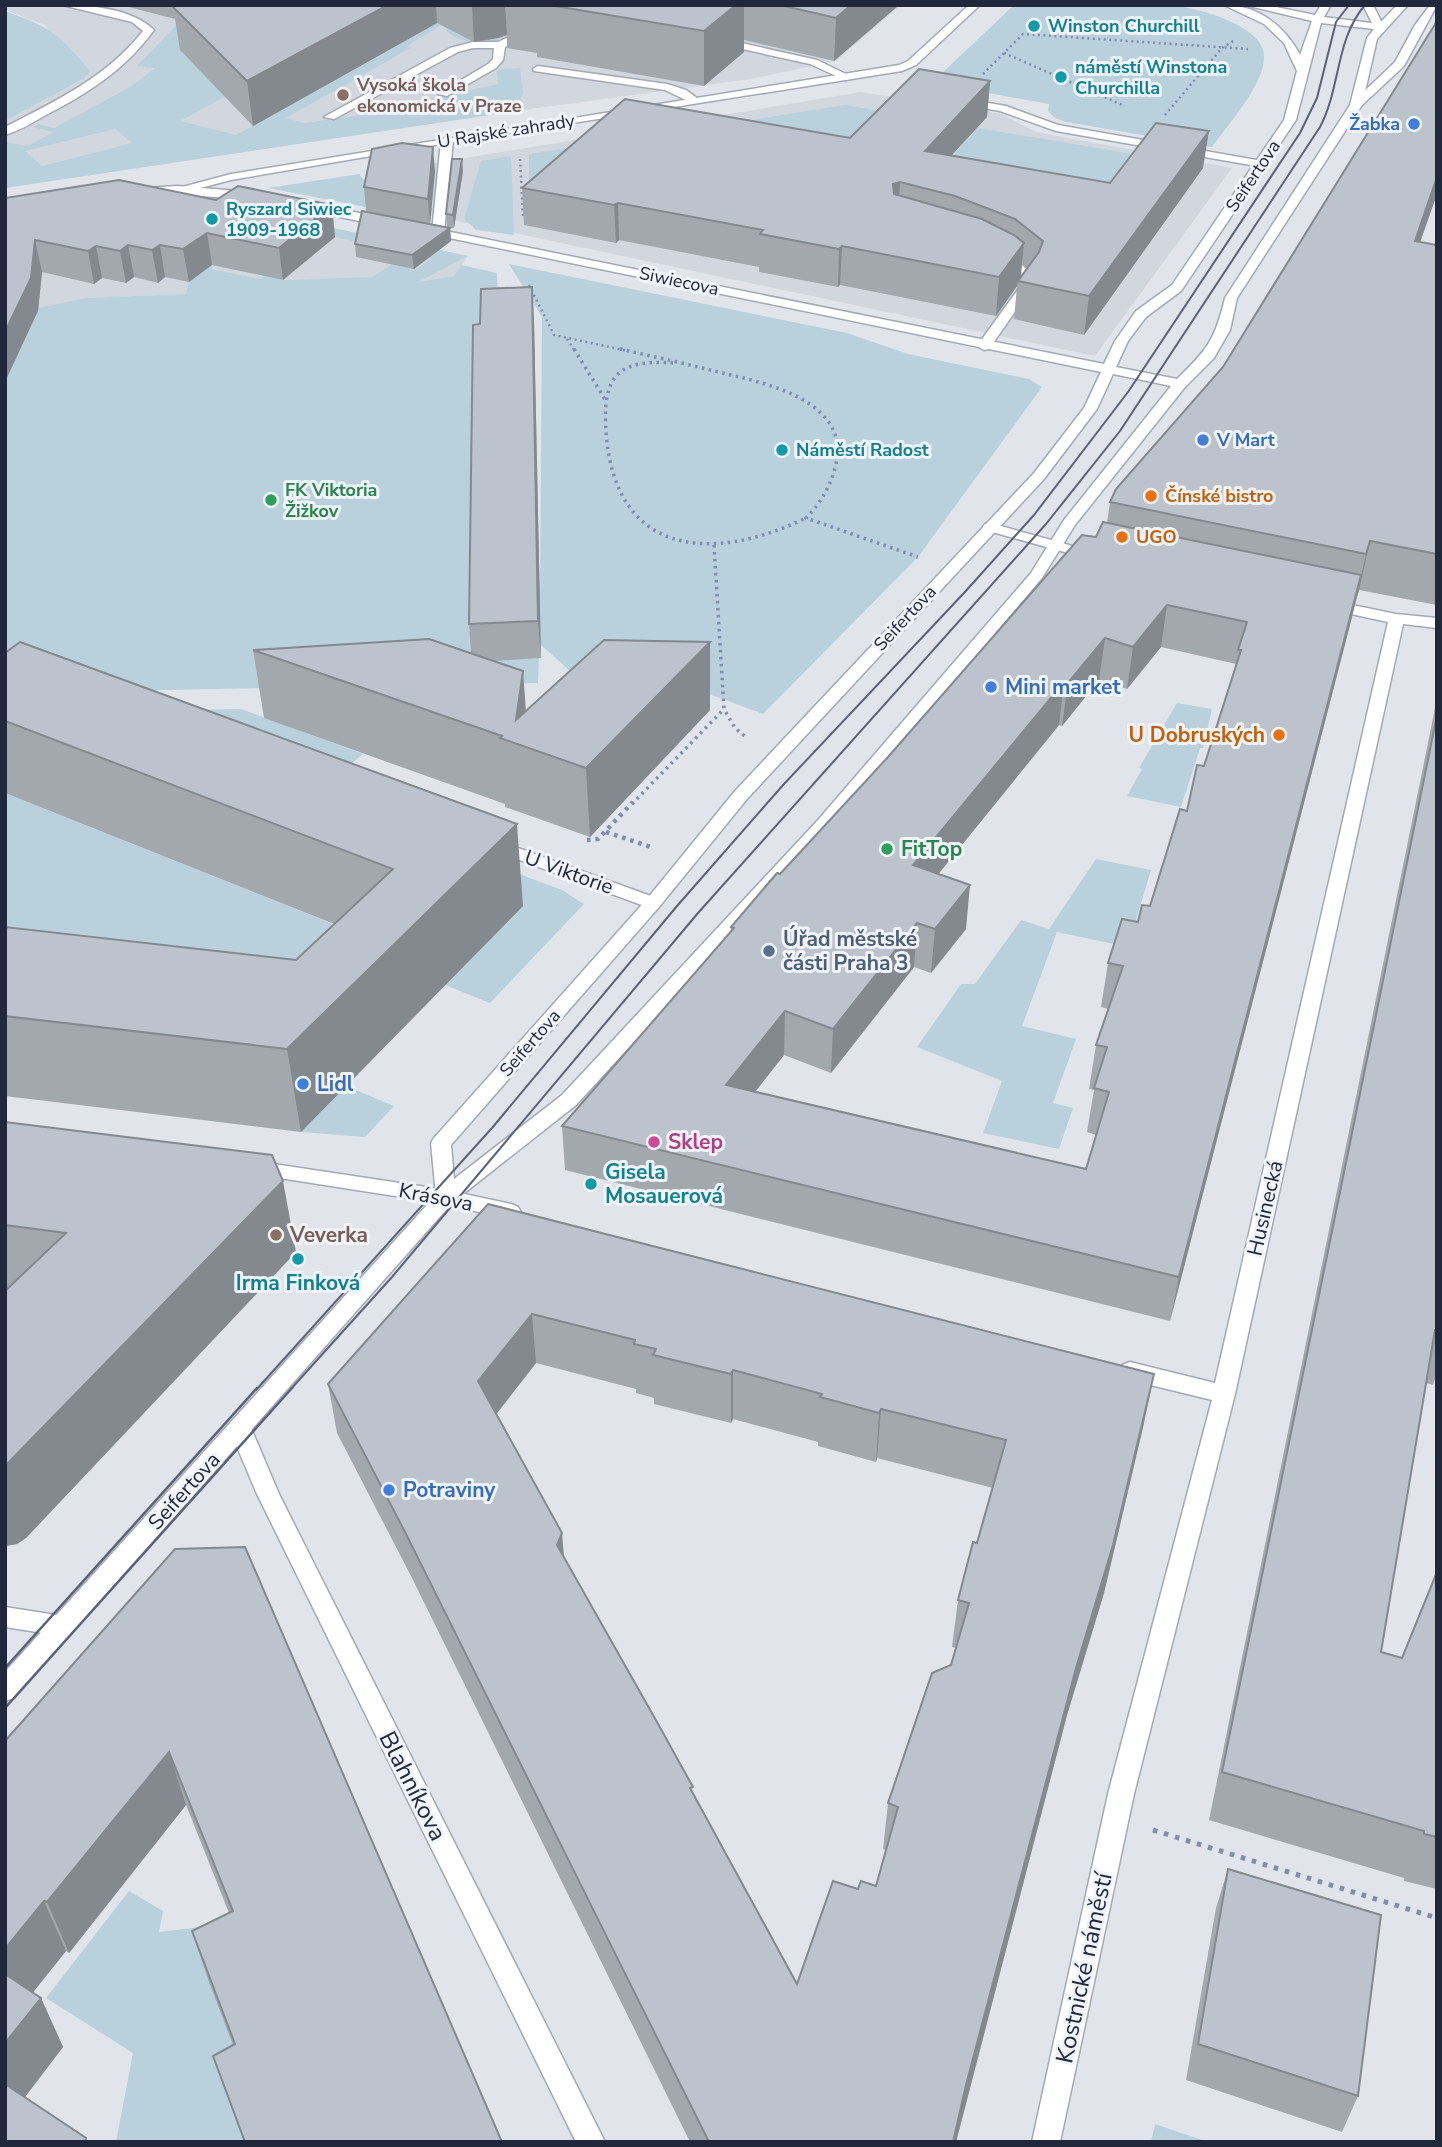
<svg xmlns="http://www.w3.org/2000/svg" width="1442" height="2147" viewBox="0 0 1442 2147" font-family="'Nunito Sans',sans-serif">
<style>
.built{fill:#d2d7df}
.green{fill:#b9d1dd;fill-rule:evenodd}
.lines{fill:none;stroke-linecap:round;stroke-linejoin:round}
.service-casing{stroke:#a4a8b3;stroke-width:3}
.minor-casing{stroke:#a4a8b3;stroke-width:3}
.tertiary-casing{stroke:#a4a8b3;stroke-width:3}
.path-far3{stroke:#818daf;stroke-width:2.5;stroke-dasharray:2 3.5;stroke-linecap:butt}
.path-far2{stroke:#818daf;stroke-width:3.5;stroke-dasharray:2.5 4.5;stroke-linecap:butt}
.path-far1{stroke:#818daf;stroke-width:4.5;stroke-dasharray:3.5 5;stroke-linecap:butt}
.path{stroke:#818daf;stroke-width:5;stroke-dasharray:4.5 7;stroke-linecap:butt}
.service{fill:#fff;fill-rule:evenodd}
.minor{fill:#fff;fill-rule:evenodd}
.tertiary{fill:#fff;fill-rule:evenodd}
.tram-far1{stroke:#5c6177;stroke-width:2}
.tram{stroke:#5c6177;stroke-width:2.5}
.wall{fill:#a3a8af;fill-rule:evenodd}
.shaded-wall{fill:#84888f}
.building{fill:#bdc3cc;stroke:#84888f;stroke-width:2;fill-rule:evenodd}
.culture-dot{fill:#0f9aa8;stroke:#f1f4f8;stroke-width:2.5}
.education-dot{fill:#8d6e63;stroke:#f1f4f8;stroke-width:2.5}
.shop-dot{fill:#3f7fe0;stroke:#f1f4f8;stroke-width:2.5}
.food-dot{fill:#e8710a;stroke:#f1f4f8;stroke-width:2.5}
.leisure-dot{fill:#2e9e5b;stroke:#f1f4f8;stroke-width:2.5}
.service-dot{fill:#5c6f8a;stroke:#f1f4f8;stroke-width:2.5}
.hotel-dot{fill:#d1479c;stroke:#f1f4f8;stroke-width:2.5}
.labels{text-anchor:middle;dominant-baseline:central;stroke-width:6;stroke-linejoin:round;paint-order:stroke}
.far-culture-label{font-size:18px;font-weight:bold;fill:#0d838f;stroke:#f1f4f8;text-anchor:start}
.far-education-label{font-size:18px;font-weight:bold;fill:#785e54;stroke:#f1f4f8;text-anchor:start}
.far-shop-label{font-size:18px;font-weight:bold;fill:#366cbe;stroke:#f1f4f8;text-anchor:end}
.far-street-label{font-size:18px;fill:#21273c;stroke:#f1f4f8}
.far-leisure-label{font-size:18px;font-weight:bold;fill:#27864d;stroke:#f1f4f8;text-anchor:start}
.far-food-label{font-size:18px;font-weight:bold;fill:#c56008;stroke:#f1f4f8;text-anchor:start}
.shop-label{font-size:21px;font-weight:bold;fill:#366cbe;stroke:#f1f4f8;text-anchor:start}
.food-label{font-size:21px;font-weight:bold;fill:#c56008;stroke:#f1f4f8;text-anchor:end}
.leisure-label{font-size:21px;font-weight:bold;fill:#27864d;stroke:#f1f4f8;text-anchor:start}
.street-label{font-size:21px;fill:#21273c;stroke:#f1f4f8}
.service-label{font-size:21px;font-weight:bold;fill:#4e5e75;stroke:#f1f4f8;text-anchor:start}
.hotel-label{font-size:21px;font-weight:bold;fill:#b23c85;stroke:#f1f4f8;text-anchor:start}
.culture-label{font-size:21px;font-weight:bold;fill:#0d838f;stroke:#f1f4f8;text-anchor:start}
.education-label{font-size:21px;font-weight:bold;fill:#785e54;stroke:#f1f4f8;text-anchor:start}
.near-street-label{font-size:24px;fill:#21273c;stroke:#f1f4f8}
</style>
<rect width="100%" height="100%" fill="#e1e5eb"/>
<g class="built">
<polygon points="5,5 901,5 836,61 751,79 516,111 5,188 5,121 83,79 45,25 5,10"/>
<polygon points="861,92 1002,114 1036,132 1232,168 1095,356 367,202 370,174"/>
<polygon points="48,217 299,221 468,256 454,276 397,286 86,298 38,308"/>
</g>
<g class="green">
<path d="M203,5H230L211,15L199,12L183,21L194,24C179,36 174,47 190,60L221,53L249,56L263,49L285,47L305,36L302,29L347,5L394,6L180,121L236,135L441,21L454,24L452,30C468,44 498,40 514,29L515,24L496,15C506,11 516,12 523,21C512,45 463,50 446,30L450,24L445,23L407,46L412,47L286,118L305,123L434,104L431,98L498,84L497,71L501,69L520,68L523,93L516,111L5,188V142L28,146L53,132L33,127L38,124L54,128L132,86L155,68L137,66L180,21ZM115,129L132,143L42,166L25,151Z"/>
<path d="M1014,5C1066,5 1119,2 1170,5C1195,7 1263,25 1264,55C1266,83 1228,124 1212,147L1066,122L1055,118L1048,111L1049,104L915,80L939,76Z"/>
<path d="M5,11C50,27 59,34 90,71L83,79L5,121Z"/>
<polygon points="845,105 905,115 845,159 632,139"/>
<polygon points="978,128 1145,156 1135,169 1122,167 1083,216 932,178"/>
<polygon points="602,143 529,195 529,154"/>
<polygon points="511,156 514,235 476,230 464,219 481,161"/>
<polygon points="359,174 391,212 268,188"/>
<polygon points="299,221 468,256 418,282 454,276 461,265 497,273 499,346 540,604 542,317 509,264 847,333 908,354 1029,379 1042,387 918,557 763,714 709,694 580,680 541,645 540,634 538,683 5,693 5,307 38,308 85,298 186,294 189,282 212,265 211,269 260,279 264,276 283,280 372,277 393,264 417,269 432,258 311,232"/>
<polygon points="1177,703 1212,709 1203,748 1200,748 1181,807 1127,796 1142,769 1139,768"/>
<polygon points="241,709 363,754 343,771 185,710"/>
<polygon points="5,793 403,952 5,1007"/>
<polygon points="416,835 562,890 584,904 490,1003 445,985 522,906"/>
<polygon points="1096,859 1151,870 1128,947 1057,932 1022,1026 1076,1039 1053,1103 1073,1108 1059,1149 983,1133 1002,1081 917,1047 961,984 975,984 1021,920 1049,929"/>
<polygon points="346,1086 394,1106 365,1137 301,1132"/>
<polygon points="129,1891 163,1911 159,1932 233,1923 251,2093 244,2142 116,2142 133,2053 46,1998"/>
<polygon points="1155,2124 1208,2142 1151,2142"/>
</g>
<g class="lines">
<defs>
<g id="service">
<path d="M62,5C91,5 133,9 154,30C125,70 87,94 44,116C32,123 19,131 5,135V127C56,101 107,77 143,31L132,22Z"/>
<polygon points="1363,5 1373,5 1384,27 1383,29 1375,29"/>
<polygon points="528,28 533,31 532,33 505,47 503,60 496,68 447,96 438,94 488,64 493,59 494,48 473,48 458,52 334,119 324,117 450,48 473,42 498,42"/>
<polygon points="719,38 817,60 854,78 845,80 810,64 715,43 714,41"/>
<polygon points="538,66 667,84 686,90 701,101 692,103 665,90 534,71 533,69"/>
<polygon points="447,137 453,140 444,232 438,236 432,232 441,140"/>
<polygon points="998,254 1029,268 1037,280 989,349 984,350 977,346 1025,280 1020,274 994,261 994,255"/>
</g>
<g id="minor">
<polygon points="969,5 980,5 916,65 902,71 447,143 231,180 177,194 171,190 231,174 899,65 908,61"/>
<polygon points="1430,5 1437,5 1404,66 1360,107 1352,107 1352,103 1395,62 1415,25"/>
<polygon points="965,99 1006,106 1058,125 1262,161 1268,164 1262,167 1056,131 1000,111 961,104 961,100"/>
<polygon points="990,523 1098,553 1100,556 1093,560 985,530 983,527 985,524"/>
<polygon points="1328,600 1396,614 1437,618 1437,628 1403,624 1235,1394 1134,1794 1060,2142 1032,2142 1108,1794 1212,1400 1130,1380 1122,1377 1119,1371 1122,1365 1130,1362 1215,1383 1388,622 1323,608 1320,605 1323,602"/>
<polygon points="496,840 659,899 662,903 653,909 647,907 490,849 487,845 490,841"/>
<polygon points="254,1161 446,1190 511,1204 518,1207 521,1212 518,1217 511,1220 446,1204 247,1173 244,1168 247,1163"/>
<polygon points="240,1419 248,1422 251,1428 279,1494 605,2142 576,2142 257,1494 229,1428 232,1422"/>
<polygon points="5,1607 63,1616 71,1619 75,1626 71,1633 63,1636 5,1627"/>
</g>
<g id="tertiary">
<path d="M1224,5C1258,5 1285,26 1300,55L1312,21L1245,5H1266L1315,15L1321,5H1331L1324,17L1379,24L1397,5H1408L1377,39L1362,105L1237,298L1230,330L1214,358L1185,387L1075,525L1042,578L830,828L576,1105L453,1202L14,1698L5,1701V1672L436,1195L431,1143L434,1138L647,899L735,791L1034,473L1084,408L1101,372L425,233L421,232V226L1104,364L1115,341L1136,311L1172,285L1284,120L1297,71L1284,43L1264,24ZM1321,23L1374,29L1367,38L1350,105L1225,298C1215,340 1207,350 1177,379L1116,367L1128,341L1146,317L1181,291L1296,120ZM1113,374L1171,386L1064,520L1031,573L818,820L562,1095L454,1179L451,1145L659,907L747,799L1044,479L1097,409Z"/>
<polygon points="177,186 251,192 257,196 251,200 177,194 145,196 139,192 145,188"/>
<polygon points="308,203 385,218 391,222 385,226 304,210 304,204"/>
</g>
</defs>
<use href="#service" class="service-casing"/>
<use href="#minor" class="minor-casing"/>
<use href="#tertiary" class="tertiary-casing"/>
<g class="path-far3">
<polyline points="1004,53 1125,106"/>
<polyline points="983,74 1023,34 1248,49"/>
<polyline points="1165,115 1222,48 1235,40"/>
<polyline points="520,159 523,217"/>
<polyline points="529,285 554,335 628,351"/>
<polyline points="567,339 575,351"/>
</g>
<g class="path-far2">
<polyline points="574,349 606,401"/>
<path d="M620,349C651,356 683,363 714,371C761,382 854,399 835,468C830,487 820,504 806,518L918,557"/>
<path d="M673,363C655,362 631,361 617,375C604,389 605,414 606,431C614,556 711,564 806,518"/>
<polyline points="714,545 724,709 735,728 747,738"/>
<polyline points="632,804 724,709"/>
</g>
<g class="path-far1">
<polyline points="606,832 654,848"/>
<polyline points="587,840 598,839 633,802"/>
</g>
<polyline class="path" points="1153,1830 1437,1918"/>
<use href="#service" class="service"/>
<use href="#minor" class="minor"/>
<use href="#tertiary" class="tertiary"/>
<g class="tram-far1">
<polyline points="256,1390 492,1128 677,906 784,784 964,593 1034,515 1128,392 1300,133 1317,98 1336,22 1349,5"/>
<path d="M290,1390L392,1277L698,913L1046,524L1120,431L1320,127C1341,87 1335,40 1365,5"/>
</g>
<g class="tram">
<polyline points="5,1668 257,1388"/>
<polyline points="5,1708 292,1388"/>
</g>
</g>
<g class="wall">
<polygon points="121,5 899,5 834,61 744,40 744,52 704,86 537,57 537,53 507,48 507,35 498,38 474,42 437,23 253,126 180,50 175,19"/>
<path d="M1437,21V194L1420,242L1437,245V605L1359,590L1170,1321L565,1170L562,1126L731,933V927L1096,537L1107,523L1110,502L1223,367ZM1161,647L1236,664L1204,766L1150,906L1108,963L1101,1007L1108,1009L1096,1045L1089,1089L1094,1090L1087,1132L1096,1135L1086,1169L755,1092L784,1055L831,1073L914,967L931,973L966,929L938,874L1059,725L1062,726L1099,680L1127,689Z"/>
<path d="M990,81L987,117L952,155L1110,183L1203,168L1084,335L1014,319L1017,286L996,316L840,285L838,287L759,272V267L619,240L616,243L524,225L522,188L850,138ZM1022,265L1026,269L1021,276Z"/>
<polygon points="435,171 430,224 366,211 364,187"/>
<polygon points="463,171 454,228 447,227 446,214"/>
<polygon points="5,198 335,237 283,280 212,265 189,282 165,277 158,283 134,277 126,283 102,278 94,284 42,272 38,311"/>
<polygon points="450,228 451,241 414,269 356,257 355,244"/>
<polygon points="534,321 541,658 493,661 526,711 710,642 710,710 590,837 505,807 505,804 264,718 253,650 471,653 469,624"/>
<polygon points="5,653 523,906 301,1132 5,1096 5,927 296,960 334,924 5,793"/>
<polygon points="1437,697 1437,1373 1433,1385 1426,1383 1381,1652 1402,1658 1437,1572 1437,1889 1404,1881 1404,1878 1209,1820 1432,723"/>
<polygon points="5,1122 296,1252 26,1538 17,1544 5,1546"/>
<path d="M488,1204L1144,1423L1104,1593L1067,1715L956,2142H690L412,1578L337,1433L328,1384ZM536,1363L636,1389V1393L654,1398V1404L731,1423L733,1419L818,1442V1446L876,1462L877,1458L993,1488L977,1543L958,1600L952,1647L956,1648L951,1665L888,1803L883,1849L886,1850L876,1886L858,1889L797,1984L564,1559L496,1414Z"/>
<polygon points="175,1549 502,2142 244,2142 213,2056 233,2045 209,1982 192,1931 229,1913 186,1805 69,1953 66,1951 33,1992 41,1998 63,2047 25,2097 5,2142 5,1741"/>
<polygon points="1228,1869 1358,2096 1342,2132 1186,2080 1216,1908"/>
</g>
<g class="shaded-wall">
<polygon points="388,5 436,5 437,23 253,126 247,81"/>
<polygon points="472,5 505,5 507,35 498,38 474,42"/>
<polygon points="736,5 744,5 744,52 704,86 704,31"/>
<polygon points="851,5 899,5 834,61 836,18"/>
<polygon points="990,81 987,117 922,187 925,151"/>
<polygon points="1209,131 1203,168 1084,335 1089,296"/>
<polygon points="433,147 435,171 430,224 428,199"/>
<polygon points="462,159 463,171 454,228 453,215"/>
<polygon points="1437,177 1437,194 1405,285 1415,241"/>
<polygon points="900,182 898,219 893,184"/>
<polygon points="618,203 619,240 616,243 614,205"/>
<polygon points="332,205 335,237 283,280 279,248"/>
<polygon points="450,228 451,241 414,269 412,255"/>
<polygon points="207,233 212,265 189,282 183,249"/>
<polygon points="35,240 42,272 38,311 5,382 5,332"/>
<polygon points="1024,243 1020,281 1018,281 1017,286 996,316 999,277"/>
<polygon points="128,245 134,277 126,283 120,251"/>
<polygon points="160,245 165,277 158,283 152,250"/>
<polygon points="96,246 102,278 94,284 88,251"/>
<polygon points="842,246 840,285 838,287 839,249"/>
<polygon points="532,287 534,321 541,658 538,621"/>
<polygon points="1370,541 1359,590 1355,603 1366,554"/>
<polygon points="1361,575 1352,617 1170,1321 1179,1277"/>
<polygon points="1167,605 1161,647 1127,689 1133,647"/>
<polygon points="1105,638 1099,680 1062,726 1068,683"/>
<polygon points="710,642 710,710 590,837 586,768"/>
<polygon points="523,671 528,739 516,720"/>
<polygon points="1064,682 1059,725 910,909 913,865"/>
<polygon points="517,824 523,906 301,1132 287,1049"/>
<polygon points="970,885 966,929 931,973 935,929"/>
<polygon points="917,923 914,967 831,1073 833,1029"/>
<polygon points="785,1011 784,1055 726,1129 726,1085"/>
<polygon points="283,1181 296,1252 26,1538 17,1544 5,1546 5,1466"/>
<polygon points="532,1314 536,1363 484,1430 478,1381"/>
<polygon points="733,1370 733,1419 731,1423 731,1374"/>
<polygon points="1154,1374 1144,1423 1104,1593 1067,1715 956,2142 953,2142 966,2085"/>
<polygon points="881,1409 877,1458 876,1462 879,1413"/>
<polygon points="562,1533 566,1581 557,1545"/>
<polygon points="169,1752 186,1805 69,1953 47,1902"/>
<polygon points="44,1901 66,1951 15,2015 5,1993 5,1949"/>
<polygon points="41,1998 63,2047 9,2118 5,2111 5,2043"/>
</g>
<g class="building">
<polygon points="173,5 388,5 247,81 173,7"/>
<polygon points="549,5 736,5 704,31"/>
<polygon points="780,5 851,5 836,18"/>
<polygon points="1437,21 1437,177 1415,241 1437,245 1437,554 1370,541 1366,554 1110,502 1116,489 1223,367"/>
<polygon points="919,69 990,81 925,151 1110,183 1156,123 1209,131 1089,296 1018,281 1039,252 1043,241 1015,219 955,196 900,182 893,184 894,194 982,219 1014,235 1024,243 999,277 842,246 839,249 760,234 763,230 618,203 614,205 522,188 625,99 850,138"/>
<polygon points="402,143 433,147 428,199 364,187 372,149"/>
<polygon points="452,159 462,159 453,215 446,214"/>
<polygon points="119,180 216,200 238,186 332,205 279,248 207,233 183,249 160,245 152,250 128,245 120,251 96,246 88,251 35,240 31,278 5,332 5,198"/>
<polygon points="362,211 450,228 412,255 355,244"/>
<polygon points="532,287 538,621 469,624 473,325 480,324 481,289"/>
<path d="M1103,522L1361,575L1179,1277L562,1126L734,928L731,927L777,873L780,874L888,757L1082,535L1096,537ZM1167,605L1247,622L1238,650H1241L1204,766L1197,765L1187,811L1180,809L1150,906L1142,905L1138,922L1122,919L1108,963L1123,966L1096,1045L1107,1047L1094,1088L1109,1092L1086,1169L726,1085L785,1011L833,1029L917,923L935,929L970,885L913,865L1064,682L1068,683L1105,638L1133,647Z"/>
<polygon points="429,639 523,671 516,720 604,640 710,642 586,768 500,738 502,736 253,650"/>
<polygon points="20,642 517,824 287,1049 5,1016 5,927 296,960 393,869 5,721 5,653"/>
<polygon points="1437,715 1437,1330 1435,1330 1381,1652 1402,1658 1437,1572 1437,1837 1424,1834 1424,1831 1222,1772"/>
<polygon points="5,1122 272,1155 283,1181 5,1466 5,1291 66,1233 5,1225"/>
<path d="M488,1204L1154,1374L1113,1545L1076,1668L966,2085L953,2142H709L404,1530L328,1384ZM532,1314L635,1340L634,1344L656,1349L653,1355L731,1374L733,1370L822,1394L820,1397L879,1413L881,1409L1006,1440L977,1543L973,1542L958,1600L969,1603L951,1665L932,1673L888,1803L898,1807L876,1886L861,1881L858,1889L833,1881L797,1984L690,1788L693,1787L657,1722L557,1545L562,1533L478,1381Z"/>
<polygon points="245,1547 502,2142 245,2142 213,2056 235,2044 192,1931 233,1911 169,1752 47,1902 44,1901 5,1949 5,1741 175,1549"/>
<polygon points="1228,1869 1381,1915 1358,2096 1198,2044"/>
<polygon points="5,1974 41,1998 5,2043"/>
<polygon points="5,2084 86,2138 85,2142 5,2142"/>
</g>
<g class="culture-dot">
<circle cx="1034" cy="26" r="7"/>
<circle cx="1061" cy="77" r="7"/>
<circle cx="212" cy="219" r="7"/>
<circle cx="782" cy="450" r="7"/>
<circle cx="591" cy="1184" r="7"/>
<circle cx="298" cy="1259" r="7"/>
</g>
<g class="education-dot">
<circle cx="343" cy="95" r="7"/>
<circle cx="276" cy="1235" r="7"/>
</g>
<g class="shop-dot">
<circle cx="1414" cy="124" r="7"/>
<circle cx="1203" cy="440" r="7"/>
<circle cx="991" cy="687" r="7"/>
<circle cx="303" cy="1084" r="7"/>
<circle cx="389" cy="1490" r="7"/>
</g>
<g class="food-dot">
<circle cx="1151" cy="496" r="7"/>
<circle cx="1122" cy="537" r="7"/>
<circle cx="1279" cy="735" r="7"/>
</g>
<g class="leisure-dot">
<circle cx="271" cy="500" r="7"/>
<circle cx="887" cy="849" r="7"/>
</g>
<circle class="service-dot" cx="769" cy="951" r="7"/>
<circle class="hotel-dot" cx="654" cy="1142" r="7"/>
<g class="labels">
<g class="far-culture-label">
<text x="1048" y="26">Winston Churchill</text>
<text x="1075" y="67">náměstí Winstona<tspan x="1075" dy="21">Churchilla</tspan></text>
<text x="226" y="209">Ryszard Siwiec<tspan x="226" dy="21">1909-1968</tspan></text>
<text x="796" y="450">Náměstí Radost</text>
</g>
<g class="far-education-label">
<text x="357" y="85">Vysoká škola<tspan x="357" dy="21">ekonomická v Praze</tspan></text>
</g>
<g class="far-shop-label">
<text x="1400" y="124">Žabka</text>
<text x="1217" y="440" text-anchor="start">V Mart</text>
</g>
<g class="far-street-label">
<text transform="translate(506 131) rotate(-9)">U Rajské zahrady</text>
<text transform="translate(1253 176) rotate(-56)">Seifertova</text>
<text transform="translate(679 281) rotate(12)">Siwiecova</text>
<text transform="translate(905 618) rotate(-47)">Seifertova</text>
<text transform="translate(530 1043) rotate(-49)">Seifertova</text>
</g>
<g class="far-leisure-label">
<text x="285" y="490">FK Viktoria<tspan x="285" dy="21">Žižkov</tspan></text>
</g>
<g class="far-food-label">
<text x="1165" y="496">Čínské bistro</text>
<text x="1136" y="537">UGO</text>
</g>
<g class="shop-label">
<text x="1005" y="687">Mini market</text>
<text x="317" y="1084">Lidl</text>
<text x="403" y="1490">Potraviny</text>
</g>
<g class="food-label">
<text x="1265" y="735">U Dobruských</text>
</g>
<g class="leisure-label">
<text x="901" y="849">FitTop</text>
</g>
<g class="street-label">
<text transform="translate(569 872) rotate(20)">U Viktorie</text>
<text transform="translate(436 1197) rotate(11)">Krásova</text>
<text transform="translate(1265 1208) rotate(-77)">Husinecká</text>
<text transform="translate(184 1491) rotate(-48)">Seifertova</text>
</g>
<g class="service-label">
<text x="783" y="939">Úřad městské<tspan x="783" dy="24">části Praha 3</tspan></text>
</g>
<g class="hotel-label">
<text x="668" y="1142">Sklep</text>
</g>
<g class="culture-label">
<text x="605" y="1172">Gisela<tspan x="605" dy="24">Mosauerová</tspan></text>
<text x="298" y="1283" text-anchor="middle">Irma Finková</text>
</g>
<g class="education-label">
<text x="290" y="1235">Veverka</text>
</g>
<g class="near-street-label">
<text transform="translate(413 1786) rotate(63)">Blahníkova</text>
<text transform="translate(1084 1968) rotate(-78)">Kostnické náměstí</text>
</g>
</g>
<rect width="1442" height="2147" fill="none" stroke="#21273c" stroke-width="14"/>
</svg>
